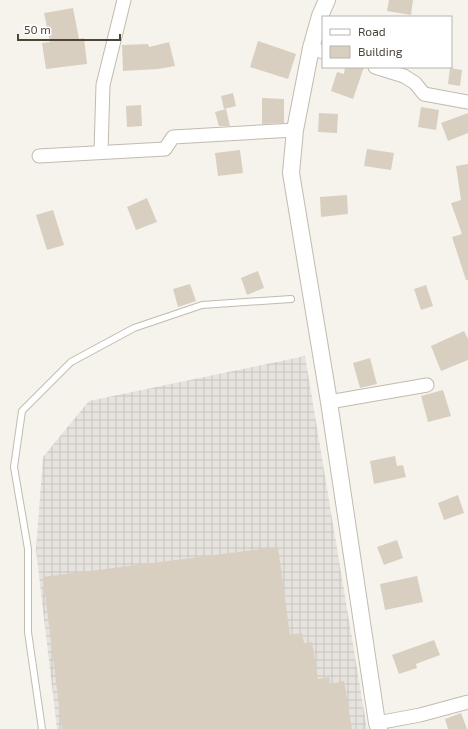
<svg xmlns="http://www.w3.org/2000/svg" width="468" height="729" viewBox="0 0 468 729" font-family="'Exo 2',sans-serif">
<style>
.industrial{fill:url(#industrial-grid)}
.building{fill:#d8cfc1}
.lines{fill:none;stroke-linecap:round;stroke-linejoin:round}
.service-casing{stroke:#c2bbae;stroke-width:8}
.minor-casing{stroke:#c2bbae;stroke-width:15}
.tertiary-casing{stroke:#c2bbae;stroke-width:18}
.service{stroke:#fff;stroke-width:6}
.minor{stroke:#fff;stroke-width:13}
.tertiary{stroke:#fff;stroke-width:16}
</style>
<defs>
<pattern id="industrial-grid" width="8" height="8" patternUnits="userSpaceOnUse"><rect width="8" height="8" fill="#e6e2dd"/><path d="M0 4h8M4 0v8" fill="none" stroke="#c7c3be"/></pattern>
</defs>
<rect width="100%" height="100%" fill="#f6f3ec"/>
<polygon class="industrial" points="305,356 367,729 57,729 36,550 43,457 89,401"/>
<g class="building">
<polygon points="389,0 413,0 411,15 387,11"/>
<polygon points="73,8 79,39 84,38 87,64 46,69 42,43 50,42 44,13"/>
<polygon points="258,41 296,54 288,79 250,67"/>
<polygon points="169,42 175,66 158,69 123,71 122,45 148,44 149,47"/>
<polygon points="345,67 364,67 353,99 331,91 337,72 344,74"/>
<polygon points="450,68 462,70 460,86 448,84"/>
<polygon points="233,93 236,106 224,109 221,96"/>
<polygon points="262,98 284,99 284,123 262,124"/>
<polygon points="141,105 142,126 127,127 126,106"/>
<polygon points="421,107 439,110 436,130 418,127"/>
<polygon points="226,109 230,126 219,126 215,112"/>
<polygon points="319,113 338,114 337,133 318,132"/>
<polygon points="468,113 468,133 448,141 441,123"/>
<polygon points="367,149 394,153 391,170 364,166"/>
<polygon points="240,150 243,173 218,176 215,153"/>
<polygon points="468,164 468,280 466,280 452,237 462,234 451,203 461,200 456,166"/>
<polygon points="347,195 348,214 321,217 320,197"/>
<polygon points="147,198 157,222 136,230 127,207"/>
<polygon points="53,210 64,245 47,250 36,215"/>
<polygon points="258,271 264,288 247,295 241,278"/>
<polygon points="190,284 196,301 178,307 173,289"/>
<polygon points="426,285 433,306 421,310 414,289"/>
<polygon points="464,331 468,339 468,360 441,371 431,346"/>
<polygon points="370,358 377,384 360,388 353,363"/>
<polygon points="443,390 451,416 428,422 421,396"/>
<polygon points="395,456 397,466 403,465 406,477 374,484 370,461"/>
<polygon points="458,495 464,513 444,520 438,503"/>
<polygon points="397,540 403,558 384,565 377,547"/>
<polygon points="278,547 290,635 302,633 304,643 312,642 318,679 329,677 330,684 344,681 352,729 62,729 43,577"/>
<polygon points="417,576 423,602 385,610 380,584"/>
<polygon points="434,640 440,655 416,664 417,668 399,674 392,655"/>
<polygon points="461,713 467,729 448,729 445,719"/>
</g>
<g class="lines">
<defs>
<polyline id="service" points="42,729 28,632 28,549 14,467 22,411 71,362 134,328 202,305 291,299"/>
<g id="minor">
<polyline points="311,48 323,52"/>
<polyline points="375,67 404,76 415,83 424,94 468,102"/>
<polyline points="101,152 103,85 124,0"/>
<polyline points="39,156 165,149 173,137 295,130"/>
<polyline points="329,402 427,385"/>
<polyline points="377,723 420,715 468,702"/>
</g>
<polyline id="tertiary" points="327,0 320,16 311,48 295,130 291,173 329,402 377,723 379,729"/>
</defs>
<use href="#service" class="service-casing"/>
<use href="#minor" class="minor-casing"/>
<use href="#tertiary" class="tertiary-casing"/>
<use href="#service" class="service"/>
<use href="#minor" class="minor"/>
<use href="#tertiary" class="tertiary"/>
</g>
<rect x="322" y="16" width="130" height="52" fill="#ffffff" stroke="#b7b4b0"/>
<rect x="330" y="29" width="20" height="6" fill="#ffffff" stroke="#b7b4b0"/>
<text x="358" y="36" font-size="12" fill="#4b4439">Road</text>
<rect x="330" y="46" width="20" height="12" fill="#d8cfc1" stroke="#b7b4b0"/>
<text x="358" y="56" font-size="12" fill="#4b4439">Building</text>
<path d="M18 34v6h102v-6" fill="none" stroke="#4b4439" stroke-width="2"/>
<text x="24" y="34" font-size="12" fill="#4b4439" stroke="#ffffff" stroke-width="3" paint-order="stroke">50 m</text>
</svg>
